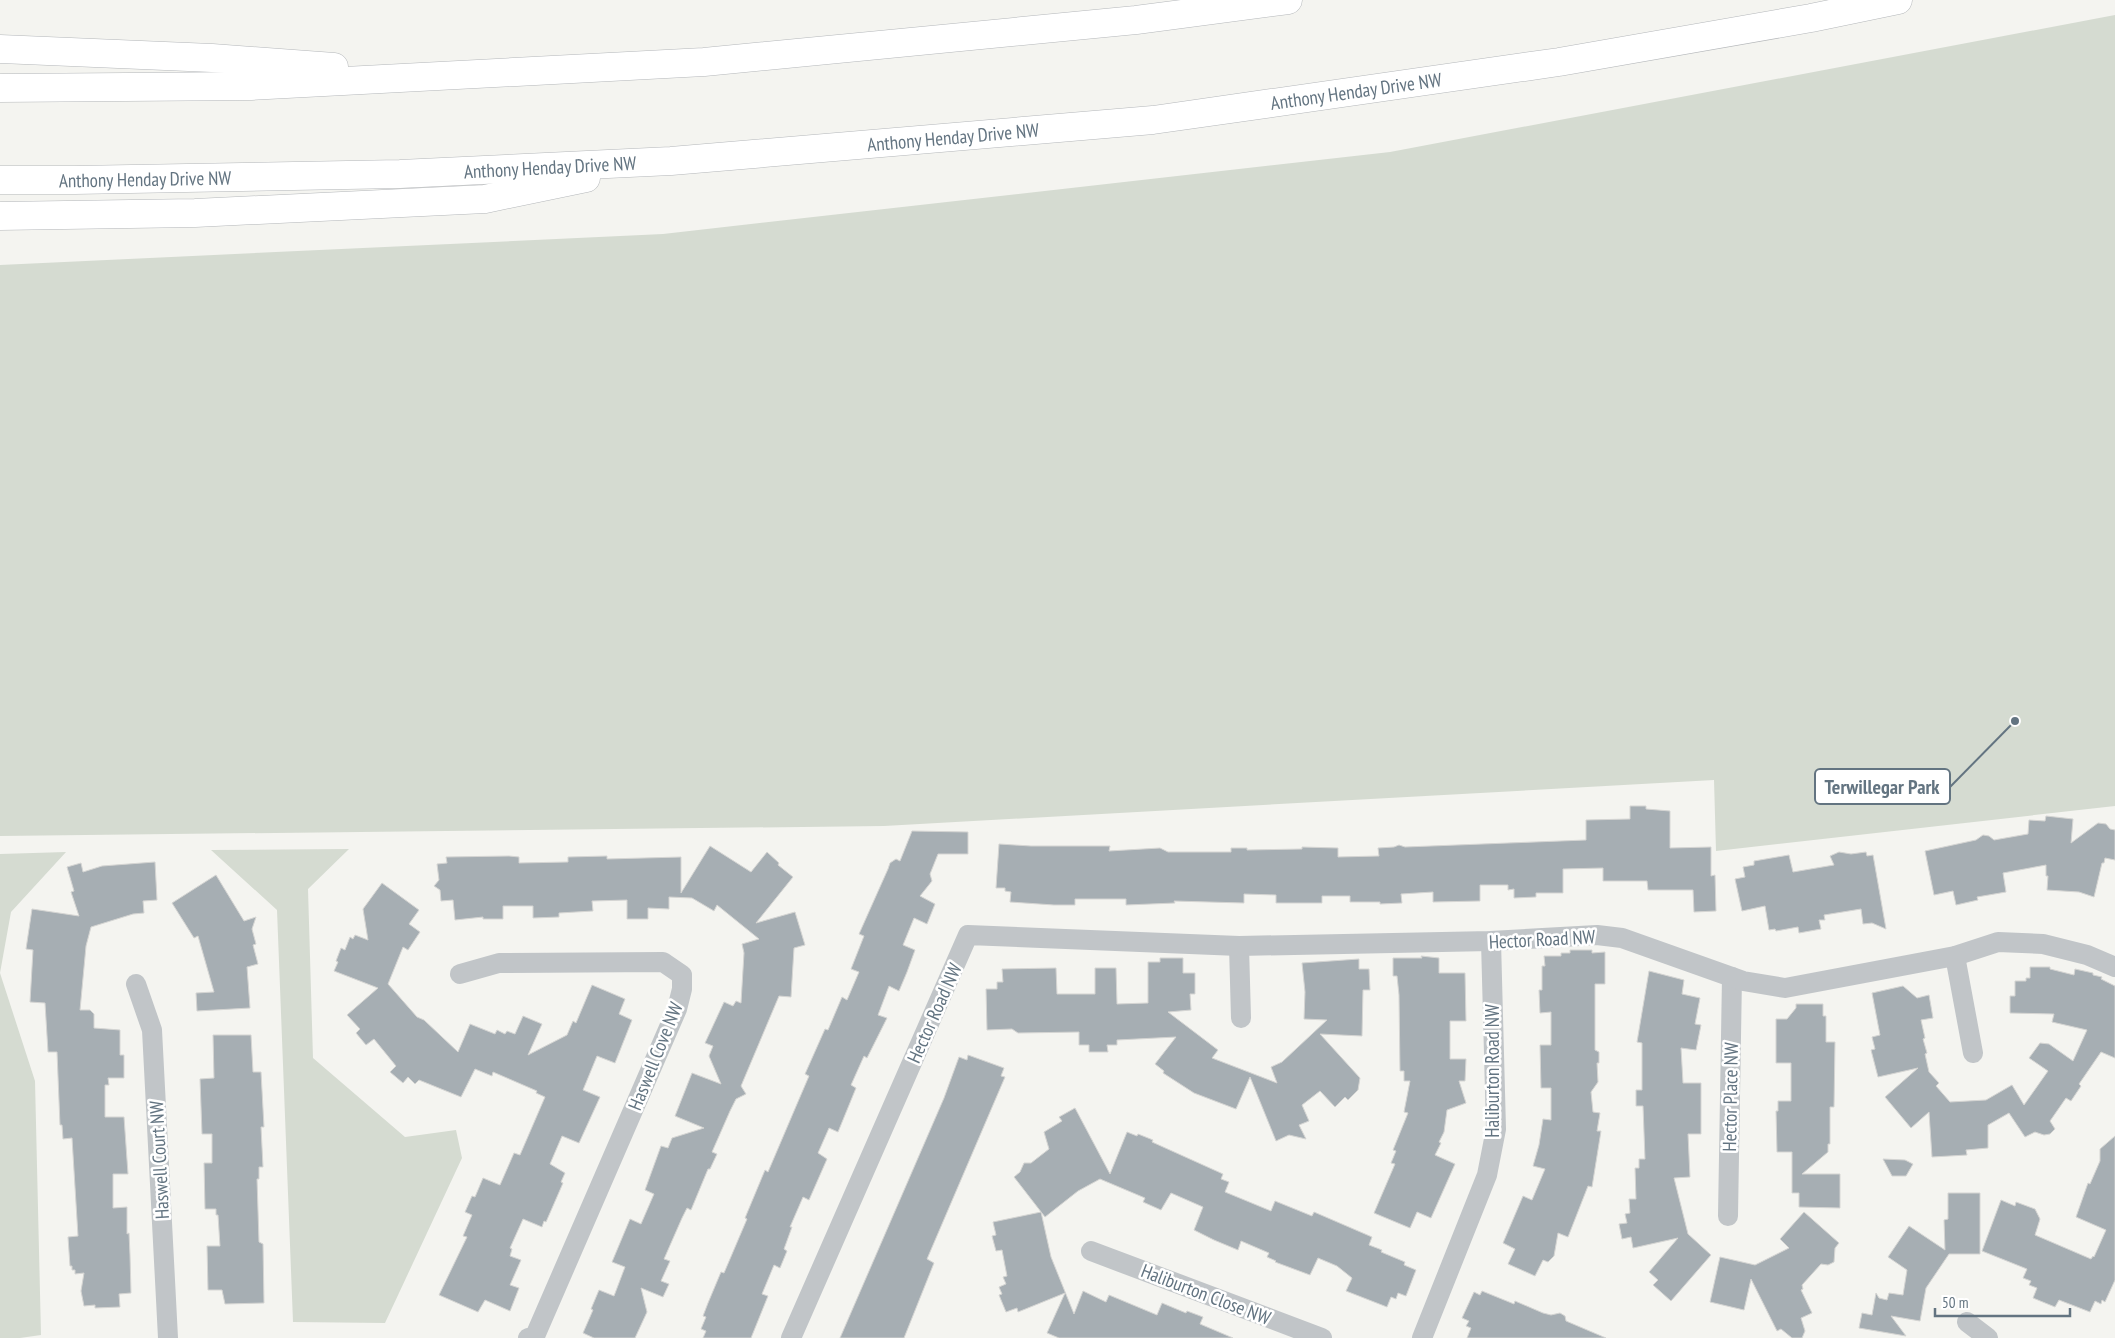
<svg xmlns="http://www.w3.org/2000/svg" width="2115" height="1338" viewBox="0 0 2115 1338" font-family="'PT Sans Narrow',sans-serif">
<style>
.green{fill:#d5dbd1}
.building{fill:#a6aeb3;stroke:#d5d5d3}
.lines{fill:none;stroke-linecap:round;stroke-linejoin:round}
.motorway-casing{stroke:#b4b7ba;stroke-width:29}
.minor{stroke:#c1c5c8;stroke-width:20}
.motorway{stroke:#fff;stroke-width:28}
.labels{text-anchor:middle;dominant-baseline:central;stroke-width:5;stroke-linejoin:round;paint-order:stroke}
.street-label{font-size:19px;fill:#637481;stroke:#fff}
.leader{fill:none;stroke:#637481;stroke-width:2}
.callout-dot{fill:#637481;stroke:#fff;stroke-width:2}
.callout{fill:#fff;stroke:#637481;stroke-width:2}
.callout-label{font-size:20px;text-anchor:middle;font-weight:bold;fill:#637481}
</style>
<rect width="100%" height="100%" fill="#f4f4f0"/>
<g class="green">
<polygon points="2115,15 2115,806 1716,851 1714,780 884,826 0,836 0,265 663,234 1390,152"/>
<polygon points="349,849 308,889 313,1058 405,1137 456,1130 462,1158 385,1323 293,1322 277,910 211,850"/>
<polygon points="66,852 11,912 0,973 35,1081 41,1335 20,1338 0,1338 0,854"/>
</g>
<g class="building">
<polygon points="1630,806 1646,806 1646,809 1670,811 1670,848 1711,847 1711,876 1715,875 1716,911 1694,912 1693,890 1648,890 1647,881 1603,881 1603,868 1563,869 1563,893 1536,893 1536,897 1514,898 1514,889 1508,890 1508,885 1480,885 1480,901 1433,902 1433,892 1401,894 1402,903 1380,904 1380,902 1350,902 1350,896 1322,896 1322,903 1276,903 1276,895 1244,894 1244,903 1174,901 1175,903 1126,905 1126,899 1075,899 1075,905 1054,905 1010,902 1011,892 1005,891 1005,888 996,888 999,844 1031,846 1110,846 1109,851 1160,848 1168,852 1231,852 1231,848 1247,848 1247,850 1302,849 1302,847 1338,848 1338,857 1379,856 1378,848 1394,847 1399,845 1405,847 1586,840 1586,820 1630,819"/>
<polygon points="2046,816 2073,819 2071,843 2098,823 2106,824 2110,829 2115,830 2115,860 2105,858 2104,863 2102,863 2094,897 2079,892 2047,890 2048,876 2046,876 2046,865 2003,873 2006,892 1977,897 1978,900 1956,905 1953,891 1934,895 1925,851 1976,840 1983,835 1989,836 1994,840 2028,834 2029,820 2045,821"/>
<polygon points="912,831 968,832 968,854 938,854 930,874 932,881 920,896 935,904 927,924 914,918 903,945 915,950 907,972 899,991 889,986 878,1015 887,1018 867,1058 864,1056 851,1085 856,1088 838,1132 829,1128 818,1153 827,1159 809,1200 803,1197 790,1227 792,1227 784,1249 787,1251 780,1268 774,1265 762,1294 768,1296 751,1338 703,1338 706,1331 701,1329 706,1317 703,1316 708,1303 721,1272 724,1273 747,1219 745,1218 765,1170 768,1172 797,1104 809,1076 805,1074 825,1029 828,1030 842,997 847,1000 859,972 851,969 864,936 859,934 888,869 890,863 896,859 900,861"/>
<polygon points="710,846 751,872 767,852 779,863 778,865 793,877 756,923 795,912 805,945 794,948 791,997 779,996 741,1086 746,1094 736,1099 730,1111 712,1152 717,1154 710,1169 708,1169 691,1210 687,1208 682,1218 664,1259 670,1261 661,1281 669,1284 663,1297 641,1288 647,1312 635,1338 594,1338 583,1333 593,1310 591,1309 599,1290 614,1296 625,1267 612,1262 630,1219 641,1224 654,1194 645,1190 661,1146 668,1148 672,1138 704,1128 675,1116 692,1073 721,1084 709,1056 713,1046 705,1043 724,1002 733,1006 736,1001 741,1003 744,953 742,944 759,939 717,905 714,911 692,898 669,897 669,909 648,908 648,919 627,919 627,900 592,901 593,911 559,913 559,917 533,918 533,906 503,906 503,919 483,919 483,917 455,920 453,900 441,901 440,890 434,886 439,880 437,864 447,863 446,857 509,856 519,857 519,863 568,862 568,857 607,856 607,859 681,857 681,893"/>
<polygon points="1839,852 1851,854 1866,852 1867,856 1873,855 1886,929 1872,923 1863,924 1861,909 1824,915 1825,920 1819,920 1821,929 1799,933 1798,927 1776,931 1775,929 1769,930 1765,906 1742,911 1735,879 1745,877 1743,867 1754,865 1754,861 1789,855 1793,872 1834,865 1830,856"/>
<polygon points="155,862 157,900 143,901 144,913 133,914 91,927 86,946 80,1010 90,1010 94,1014 94,1028 120,1030 120,1055 124,1055 124,1078 108,1078 109,1085 105,1085 105,1117 124,1117 128,1174 113,1174 113,1208 127,1207 127,1234 129,1233 130,1255 131,1293 119,1294 120,1307 95,1308 95,1305 84,1306 81,1291 84,1273 75,1274 75,1270 72,1270 72,1266 70,1266 68,1237 78,1236 72,1138 63,1139 62,1125 60,1125 57,1052 48,1052 45,1003 30,1002 33,950 26,949 32,909 79,916 71,892 74,891 67,867 81,863 83,872 102,866"/>
<polygon points="216,875 244,921 256,917 252,929 256,944 253,945 258,964 247,967 250,1008 197,1011 196,993 214,992 198,936 194,938 172,903"/>
<polygon points="382,883 419,910 409,924 420,932 408,950 403,947 388,984 417,1017 424,1020 458,1052 470,1024 495,1034 497,1030 505,1034 507,1031 515,1034 523,1016 542,1024 528,1055 567,1035 573,1021 576,1023 592,985 625,999 619,1014 632,1020 615,1063 597,1056 583,1090 600,1097 579,1143 562,1136 550,1164 565,1173 561,1182 563,1183 546,1222 544,1221 542,1227 523,1219 510,1248 512,1249 510,1256 521,1260 510,1285 519,1288 510,1311 485,1300 478,1312 439,1295 467,1237 463,1236 472,1215 465,1212 472,1196 475,1197 483,1178 500,1185 514,1153 520,1155 545,1097 536,1093 537,1091 493,1072 492,1076 475,1069 461,1097 419,1080 415,1084 408,1077 403,1083 390,1072 396,1066 374,1039 366,1045 356,1033 360,1029 347,1015 378,988 334,971 338,962 336,961 341,948 345,950 350,937 353,939 355,935 368,940 363,909"/>
<polygon points="1570,950 1592,950 1592,953 1605,952 1605,984 1595,984 1595,1050 1599,1052 1599,1063 1597,1063 1598,1082 1591,1092 1593,1112 1600,1113 1597,1131 1601,1131 1592,1187 1588,1186 1568,1237 1558,1233 1554,1256 1548,1262 1543,1260 1535,1276 1508,1264 1515,1249 1503,1243 1523,1196 1532,1200 1545,1169 1533,1166 1539,1145 1543,1119 1551,1120 1551,1088 1541,1088 1540,1045 1551,1045 1551,1012 1540,1013 1539,990 1542,990 1542,966 1545,966 1544,956 1561,956 1561,953 1570,953"/>
<polygon points="1421,956 1439,958 1439,973 1465,973 1466,1021 1450,1021 1450,1059 1466,1059 1465,1081 1459,1081 1466,1103 1447,1110 1444,1132 1439,1142 1441,1143 1435,1155 1455,1164 1431,1218 1417,1212 1410,1228 1374,1213 1395,1164 1391,1163 1396,1151 1393,1150 1408,1113 1404,1112 1410,1081 1404,1081 1404,1071 1400,1071 1399,995 1397,976 1393,976 1393,958 1422,958"/>
<polygon points="1160,958 1183,958 1183,973 1195,973 1195,994 1190,994 1191,1010 1168,1012 1218,1050 1212,1058 1277,1083 1271,1067 1282,1062 1327,1020 1304,1019 1305,992 1302,963 1359,959 1359,969 1369,969 1370,990 1363,990 1362,1036 1320,1034 1360,1078 1358,1090 1348,1100 1345,1097 1335,1107 1320,1091 1302,1105 1309,1121 1299,1125 1306,1139 1289,1135 1276,1141 1250,1077 1236,1109 1194,1093 1163,1073 1164,1071 1155,1064 1176,1037 1117,1040 1117,1045 1107,1045 1108,1052 1089,1052 1089,1045 1079,1045 1079,1032 1018,1033 1012,1029 987,1030 986,989 997,989 997,982 1003,982 1002,969 1056,968 1057,994 1095,994 1095,968 1116,968 1117,1004 1148,1003 1148,962 1160,962"/>
<polygon points="2030,967 2050,967 2050,969 2074,975 2075,969 2093,973 2093,975 2102,977 2101,979 2115,986 2115,1058 2101,1052 2079,1084 2081,1086 2071,1101 2066,1098 2050,1121 2055,1129 2050,1134 2044,1135 2035,1132 2025,1137 2009,1113 1988,1125 1988,1148 1966,1150 1967,1155 1932,1157 1929,1112 1911,1128 1885,1097 1918,1068 1878,1077 1871,1050 1875,1049 1872,1037 1880,1035 1872,993 1903,986 1917,998 1929,995 1933,1018 1921,1020 1925,1038 1923,1039 1927,1053 1925,1054 1929,1072 1939,1083 1936,1086 1950,1102 1986,1100 2012,1085 2024,1105 2048,1071 2029,1058 2040,1043 2049,1044 2073,1061 2087,1030 2052,1022 2054,1014 2010,1013 2010,996 2015,996 2015,981 2026,981 2026,978 2030,978"/>
<polygon points="1649,971 1684,980 1682,994 1700,998 1695,1024 1701,1025 1696,1050 1681,1048 1683,1083 1701,1083 1701,1134 1688,1134 1690,1177 1674,1178 1688,1234 1711,1255 1671,1301 1653,1285 1658,1280 1649,1272 1678,1238 1633,1248 1631,1237 1622,1239 1619,1224 1627,1223 1625,1214 1630,1213 1629,1199 1636,1199 1635,1168 1639,1168 1639,1159 1645,1159 1643,1106 1636,1106 1636,1090 1642,1090 1642,1043 1637,1042"/>
<polygon points="1796,1004 1823,1004 1823,1016 1826,1016 1826,1042 1835,1042 1834,1107 1830,1107 1830,1144 1828,1144 1828,1152 1802,1174 1840,1174 1840,1208 1799,1207 1799,1193 1792,1193 1792,1152 1777,1152 1776,1111 1778,1111 1778,1101 1791,1101 1791,1063 1776,1063 1776,1019 1787,1019 1796,1008"/>
<polygon points="213,1035 251,1035 253,1072 261,1072 264,1127 261,1127 263,1167 259,1167 259,1179 257,1179 259,1242 263,1244 264,1303 225,1304 222,1290 208,1290 207,1246 220,1246 218,1215 216,1215 216,1209 205,1209 204,1163 212,1163 212,1134 202,1134 200,1079 214,1078"/>
<polygon points="968,1055 1004,1068 1001,1076 1005,1077 927,1259 934,1263 904,1338 840,1338 944,1098 959,1057 967,1060"/>
<polygon points="1075,1108 1110,1174 1127,1132 1137,1136 1138,1134 1153,1140 1152,1142 1223,1174 1221,1179 1229,1182 1225,1192 1271,1211 1275,1201 1312,1216 1314,1212 1372,1237 1369,1245 1382,1250 1381,1252 1405,1262 1404,1265 1416,1270 1406,1296 1398,1293 1396,1299 1391,1297 1387,1307 1346,1291 1352,1278 1337,1266 1318,1258 1310,1275 1275,1262 1276,1261 1267,1257 1269,1253 1241,1241 1238,1250 1214,1240 1194,1230 1203,1207 1171,1193 1161,1210 1143,1202 1145,1198 1100,1179 1078,1191 1045,1217 1014,1177 1020,1172 1024,1163 1031,1163 1049,1149 1044,1132 1062,1121 1059,1117"/>
<polygon points="2115,1136 2115,1280 2105,1302 2102,1300 2101,1304 2095,1301 2090,1312 2059,1300 2055,1307 2033,1298 2037,1288 2029,1285 2031,1281 2023,1278 2027,1269 1982,1251 2001,1200 2015,1206 2016,1202 2035,1209 2040,1219 2035,1235 2091,1259 2093,1256 2094,1257 2106,1230 2076,1217 2088,1183 2090,1184 2100,1161 2100,1149"/>
<polygon points="1883,1159 1905,1160 1913,1164 1906,1176 1892,1176"/>
<polygon points="1948,1193 1980,1193 1980,1254 1949,1254 1926,1288 1920,1321 1891,1316 1906,1336 1859,1328 1862,1313 1872,1315 1876,1293 1879,1298 1887,1300 1889,1293 1903,1295 1907,1270 1888,1257 1909,1226 1945,1250 1944,1220 1948,1219"/>
<polygon points="1041,1212 1051,1257 1074,1314 1083,1291 1106,1302 1109,1295 1157,1315 1162,1303 1186,1313 1187,1311 1203,1317 1200,1324 1233,1338 1059,1338 1047,1333 1065,1293 1018,1312 1017,1308 1006,1312 999,1295 1002,1294 999,1287 1006,1284 1003,1277 1007,1276 1002,1250 996,1251 992,1236 996,1235 993,1222"/>
<polygon points="1804,1212 1839,1243 1835,1248 1834,1262 1828,1265 1821,1264 1802,1285 1803,1289 1801,1290 1812,1313 1801,1318 1805,1331 1802,1338 1792,1338 1781,1329 1777,1331 1751,1279 1744,1310 1710,1302 1720,1257 1755,1265 1789,1248 1780,1239"/>
<polygon points="1482,1291 1514,1304 1515,1301 1543,1313 1551,1315 1560,1313 1565,1316 1566,1321 1606,1338 1467,1338 1471,1328 1466,1326 1469,1321 1462,1318 1474,1292 1480,1295"/>
</g>
<g class="lines">
<defs>
<g id="motorway">
<polyline points="0,49 212,58 334,67"/>
<polyline points="0,88 251,86 704,62 1136,20 1288,0"/>
<polyline points="0,180 75,180 400,174 671,161 1153,120 1559,62 1811,18 1898,0"/>
<polyline points="0,216 195,213 485,199 586,178"/>
</g>
</defs>
<use href="#motorway" class="motorway-casing"/>
<g class="minor">
<polyline points="1239,946 1241,1018"/>
<polyline points="1955,956 1973,1053"/>
<polyline points="460,974 499,963 663,962 682,975 682,989 677,1009 535,1336 528,1338"/>
<polyline points="136,984 152,1030 168,1338"/>
<polyline points="1728,1216 1732,977"/>
<polyline points="1091,1251 1322,1338"/>
<polyline points="1967,1322 1988,1338"/>
<polyline points="791,1338 968,935 1239,946 1491,941 1597,935 1622,938 1743,981 1785,988 1955,956 1998,942 2043,944 2087,955 2115,967"/>
<polyline points="1422,1338 1487,1175 1496,1129 1491,941"/>
</g>
<use href="#motorway" class="motorway"/>
</g>
<g class="labels">
<g class="street-label">
<text transform="translate(1356 91) rotate(-8)">Anthony Henday Drive NW</text>
<text transform="translate(953 137) rotate(-5)">Anthony Henday Drive NW</text>
<text transform="translate(550 167) rotate(-3)">Anthony Henday Drive NW</text>
<text transform="translate(145 179) rotate(-1)">Anthony Henday Drive NW</text>
<text transform="translate(1542 939) rotate(-3)">Hector Road NW</text>
<text transform="translate(934 1013) rotate(-66)">Hector Road NW</text>
<text transform="translate(655 1056) rotate(-68)">Haswell Cove NW</text>
<text transform="translate(1492 1071) rotate(-90)">Haliburton Road NW</text>
<text transform="translate(1730 1097) rotate(-89)">Hector Place NW</text>
<text transform="translate(159 1160) rotate(-93)">Haswell Court NW</text>
<text transform="translate(1206 1294) rotate(21)">Haliburton Close NW</text>
</g>
</g>
<path class="leader" d="M2015 721L1950 787"/>
<circle class="callout-dot" cx="2015" cy="721" r="5"/>
<rect class="callout" x="1815" y="769" width="135" height="35" rx="5"/>
<g class="callout-label">
<text x="1882" y="794">Terwillegar Park</text>
</g>
<path d="M1935 1308v8h135v-8" fill="none" stroke="#637481" stroke-width="2.5"/>
<text x="1942" y="1308" font-size="15" fill="#637481" stroke="#ffffff" stroke-width="4" paint-order="stroke">50 m</text>
</svg>
